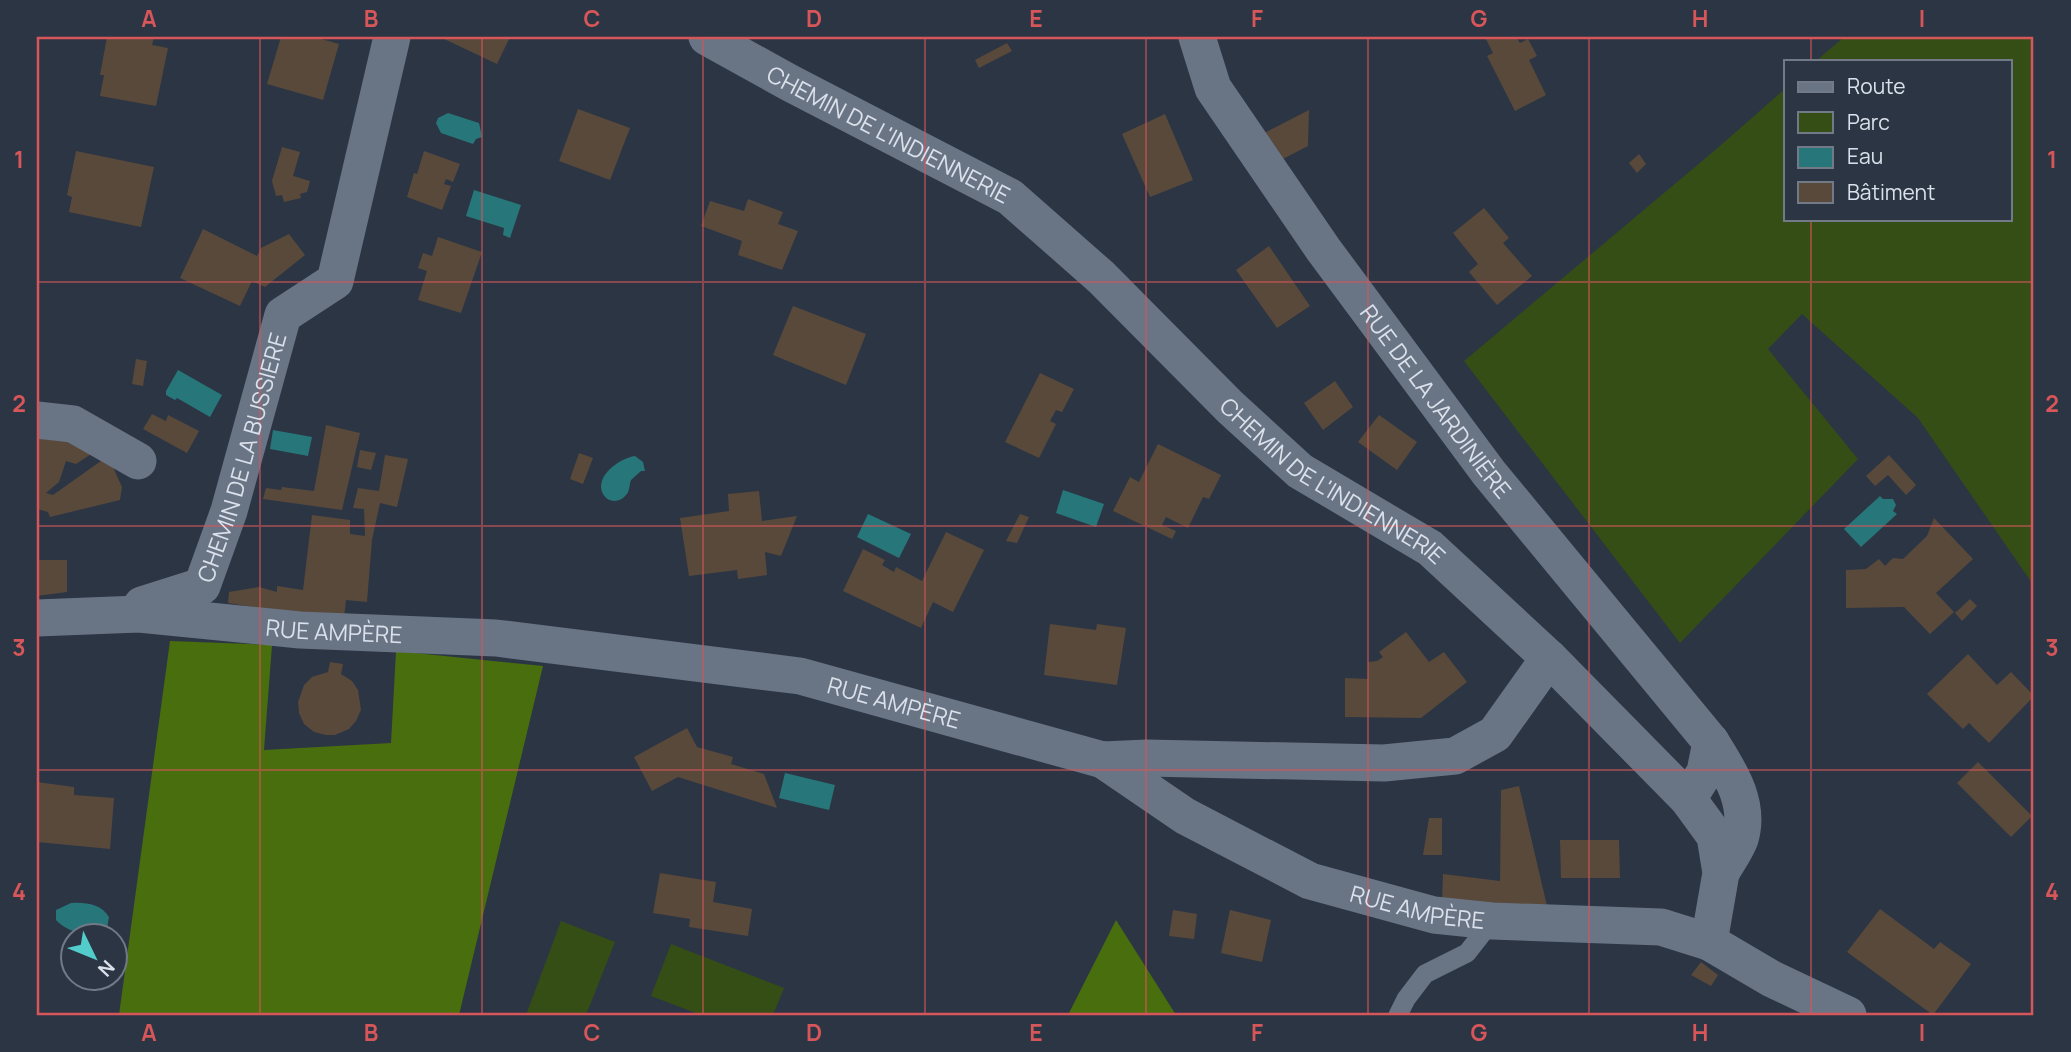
<svg xmlns="http://www.w3.org/2000/svg" width="2071" height="1052" viewBox="0 0 2071 1052" font-family="Manrope,sans-serif">
<style>
.green{fill:#354e16}
.forest{fill:#496e0e}
.water{fill:#27767a}
.building{fill:#58493b}
.lines{fill:none;stroke-linecap:round;stroke-linejoin:round}
.lane{stroke:#697485;stroke-width:19}
.street{stroke:#697485;stroke-width:37}
.grid{fill:none;stroke:#d75659;stroke-width:2;stroke-opacity:0.55}
.labels{text-anchor:middle;dominant-baseline:central;stroke-width:7;stroke-linejoin:round;paint-order:stroke}
.street-label{font-size:23px;fill:#dbe1eb;stroke:#2c3544}
.neatline{fill:none;stroke:#d75659;stroke-width:2.5}
.grid-label{font-size:23px;text-anchor:middle;font-weight:bold;fill:#d75659}
</style>
<rect width="100%" height="100%" fill="#2c3544"/>
<g class="green">
<polygon points="1844,37 2034,37 2034,586 1918,418 1802,314 1768,349 1858,459 1680,643 1464,361 1714,151 1786,88 1786,219 2010,219 2010,61 1816,61"/>
<polygon points="561,921 615,942 586,1015 526,1015"/>
<polygon points="671,944 784,988 773,1015 701,1015 651,996"/>
</g>
<g class="forest">
<polygon points="170,641 272,645 264,750 391,743 396,651 543,666 459,1015 119,1015"/>
<polygon points="1116,920 1176,1015 1068,1015"/>
</g>
<g class="water">
<polygon points="448,113 479,123 482,137 476,139 473,144 441,133 436,123 438,118"/>
<polygon points="474,190 521,205 510,238 503,235 504,228 466,216"/>
<polygon points="178,370 222,395 210,417 177,398 175,400 166,395 166,391"/>
<polygon points="273,430 312,437 308,456 270,449"/>
<path d="M635,456L643,462L645,471H641L631,480C629,485 630,491 626,495C620,503 608,503 603,494C594,476 620,458 635,456Z"/>
<polygon points="1063,490 1104,504 1096,527 1056,513"/>
<polygon points="1880,496 1883,499 1893,499 1896,505 1893,511 1897,514 1861,547 1844,529"/>
<polygon points="868,514 911,534 899,558 857,537"/>
<polygon points="785,773 835,785 829,810 779,798"/>
<path d="M71,903C86,902 101,904 109,917L107,928C91,938 69,934 56,920V910Z"/>
</g>
<g class="building">
<polygon points="107,37 154,37 152,45 168,48 156,106 100,96 104,75 100,75"/>
<polygon points="281,37 314,37 339,44 323,100 267,84"/>
<polygon points="440,37 510,37 497,64"/>
<polygon points="1485,37 1516,37 1520,43 1528,39 1537,56 1529,60 1546,95 1515,111 1487,56 1493,53"/>
<polygon points="1007,43 1012,51 979,68 975,60"/>
<polygon points="578,109 630,128 610,180 559,161"/>
<polygon points="1309,110 1308,146 1279,161 1262,134"/>
<polygon points="1165,114 1193,180 1150,197 1122,134"/>
<polygon points="282,147 300,152 293,176 310,181 307,192 300,194 301,198 284,202 282,195 276,196 272,181"/>
<polygon points="76,151 154,167 141,227 69,212 72,197 67,195"/>
<polygon points="424,151 460,164 453,182 446,179 444,184 451,186 442,210 407,197 414,173 417,174"/>
<polygon points="1639,154 1646,164 1637,173 1629,163"/>
<polygon points="748,199 783,212 778,224 798,231 782,270 738,255 742,241 701,226 710,201 744,211"/>
<polygon points="1484,208 1509,238 1503,243 1532,276 1497,305 1469,272 1478,264 1453,233"/>
<polygon points="203,229 257,256 261,248 289,234 305,255 265,287 252,281 240,306 180,278"/>
<polygon points="438,237 482,252 461,313 418,300 427,271 418,268 423,253 432,256"/>
<polygon points="1269,246 1310,306 1277,328 1236,270"/>
<polygon points="793,306 866,334 846,385 773,355"/>
<polygon points="136,359 147,361 143,386 132,384"/>
<polygon points="1040,373 1074,389 1062,412 1056,410 1050,421 1056,424 1039,458 1005,442"/>
<polygon points="1335,381 1353,407 1323,430 1304,403"/>
<polygon points="152,414 166,421 168,415 199,431 187,453 143,429"/>
<polygon points="1379,415 1417,442 1397,470 1358,442"/>
<polygon points="37,424 102,447 76,464 66,461 59,482 46,493 53,495 108,456 122,487 120,500 50,517 48,512 37,509"/>
<polygon points="326,425 360,433 342,510 263,499 266,488 281,490 282,487 314,491"/>
<polygon points="1158,444 1221,475 1209,499 1203,497 1188,528 1166,517 1162,525 1176,531 1172,539 1113,511 1130,477 1139,482"/>
<polygon points="360,450 376,453 371,470 357,467"/>
<polygon points="579,453 593,458 583,484 570,479"/>
<polygon points="385,455 408,459 397,507 380,503 372,540 367,602 346,600 344,618 309,616 228,603 229,592 259,587 277,592 277,586 303,590 312,515 350,520 350,534 365,536 364,509 353,508 358,488 379,491"/>
<polygon points="1889,455 1916,485 1906,495 1888,475 1875,486 1866,476"/>
<polygon points="759,491 762,521 797,516 781,556 765,552 767,575 738,579 737,570 689,576 680,518 729,511 728,494"/>
<polygon points="1020,514 1029,517 1017,543 1006,541"/>
<polygon points="1934,518 1973,559 1936,593 1954,612 1930,634 1904,607 1846,608 1846,570 1866,569 1879,559 1885,566 1893,558 1903,559 1927,536"/>
<polygon points="946,532 984,550 953,612 933,602 921,628 843,591 863,549 885,560 882,565 894,572 896,567 922,581"/>
<polygon points="38,560 67,560 67,592 37,596"/>
<polygon points="1970,599 1977,606 1962,621 1955,613"/>
<polygon points="1050,624 1096,630 1097,624 1126,628 1117,685 1044,675"/>
<polygon points="1406,632 1429,662 1444,652 1467,682 1421,718 1345,717 1345,678 1368,679 1368,662 1377,661 1383,657 1379,652"/>
<polygon points="1968,654 1997,685 2011,672 2034,696 1989,743 1969,723 1963,729 1927,694"/>
<polygon points="330,662 343,664 341,674 352,681 358,690 361,710 356,721 349,729 335,735 326,735 314,732 304,724 299,713 298,702 304,685 312,677 328,672"/>
<polygon points="687,728 697,747 733,757 731,764 764,774 777,808 678,777 652,791 634,757"/>
<polygon points="1978,762 2032,816 2011,837 1957,783"/>
<polygon points="37,782 74,787 74,795 114,798 110,849 37,842"/>
<polygon points="1519,786 1547,906 1442,903 1443,874 1500,881 1501,790"/>
<polygon points="1429,818 1442,818 1442,855 1423,855"/>
<polygon points="1560,840 1619,840 1620,878 1561,878"/>
<polygon points="660,873 716,882 713,902 752,909 748,936 689,927 690,919 653,913"/>
<polygon points="1880,909 1934,949 1940,942 1971,964 1933,1015 1847,952"/>
<polygon points="1173,910 1197,914 1194,939 1169,936"/>
<polygon points="1230,910 1271,920 1262,962 1221,953"/>
<polygon points="1701,962 1718,975 1711,986 1691,975"/>
</g>
<g class="lines">
<polyline class="lane" points="1398,1015 1406,999 1425,974 1467,953 1492,921"/>
<g class="street">
<path id="s1" d="M707,37L790,83L1010,197L1101,277L1230,407L1300,471L1430,548L1549,658L1688,799L1715,836L1721,873L1709,942"/>
<path id="s2" d="M1197,37L1213,88L1323,249L1489,473L1711,742"/>
<polyline points="37,420 73,424 138,461"/>
<path id="s3" d="M139,613L142,605L202,586L229,511L283,315L335,281L392,37"/>
<path id="s4" d="M37,618L139,614L300,630L496,638L800,676L1103,760L1185,816L1310,881L1434,915L1492,921L1661,927L1709,942L1772,979L1848,1015"/>
<polyline points="1103,760 1147,758 1384,763 1455,756 1495,734 1549,658"/>
<path d="M1688,799L1705,772L1711,742C1729,771 1751,803 1740,839C1736,850 1727,862 1721,873"/>
</g>
</g>
<path class="grid" d="M260,37V1015M482,37V1015M703,37V1015M925,37V1015M1146,37V1015M1368,37V1015M1589,37V1015M1811,37V61M1811,219V1015M37,282H2034M37,526H2034M37,770H2034"/>
<g class="labels">
<g class="street-label">
<text stroke="none"><textPath href="#s1" startOffset="206">CHEMIN DE L'INDIENNERIE</textPath></text>
<text stroke="none"><textPath href="#s2" startOffset="438">RUE DE LA JARDINIÈRE</textPath></text>
<text stroke="none"><textPath href="#s3" startOffset="206">CHEMIN DE LA BUSSIERE</textPath></text>
<text stroke="none"><textPath href="#s1" startOffset="774">CHEMIN DE L'INDIENNERIE</textPath></text>
<text stroke="none"><textPath href="#s4" startOffset="298">RUE AMPÈRE</textPath></text>
<text stroke="none"><textPath href="#s4" startOffset="864">RUE AMPÈRE</textPath></text>
<text stroke="none"><textPath href="#s4" startOffset="1432">RUE AMPÈRE</textPath></text>
</g>
</g>
<rect width="2071" height="1052" fill="none" stroke="#2c3544" stroke-width="77"/>
<rect x="1784" y="60" width="228" height="161" fill="#2c3544" stroke="#727a87" stroke-width="2"/>
<rect x="1798" y="82" width="35" height="10" fill="#697485" stroke="#727a87" stroke-width="2"/>
<text x="1847" y="94" font-size="21" fill="#dbe1eb">Route</text>
<rect x="1798" y="112" width="35" height="21" fill="#354e16" stroke="#727a87" stroke-width="2"/>
<text x="1847" y="130" font-size="21" fill="#dbe1eb">Parc</text>
<rect x="1798" y="147" width="35" height="21" fill="#27767a" stroke="#727a87" stroke-width="2"/>
<text x="1847" y="164" font-size="21" fill="#dbe1eb">Eau</text>
<rect x="1798" y="182" width="35" height="21" fill="#58493b" stroke="#727a87" stroke-width="2"/>
<text x="1847" y="200" font-size="21" fill="#dbe1eb">Bâtiment</text>
<g transform="translate(94 957) rotate(133)"><circle r="33" fill="#2c3544" stroke="#727a87" stroke-width="2"/>
<path d="M0-5L12 26L0 18L-12 26Z" fill="#53cdcb"/>
<text y="-10" font-size="19" font-weight="bold" text-anchor="middle" fill="#dbe1eb">N</text>
</g>
<rect x="38" y="38" width="1994" height="976" class="neatline"/>
<g class="grid-label">
<text x="149" y="27">A</text>
<text x="371" y="27">B</text>
<text x="592" y="27">C</text>
<text x="814" y="27">D</text>
<text x="1036" y="27">E</text>
<text x="1257" y="27">F</text>
<text x="1479" y="27">G</text>
<text x="1700" y="27">H</text>
<text x="1922" y="27">I</text>
<text x="19" y="168">1</text>
<text x="2052" y="168">1</text>
<text x="19" y="412">2</text>
<text x="2052" y="412">2</text>
<text x="19" y="656">3</text>
<text x="2052" y="656">3</text>
<text x="19" y="900">4</text>
<text x="2052" y="900">4</text>
<text x="149" y="1041">A</text>
<text x="371" y="1041">B</text>
<text x="592" y="1041">C</text>
<text x="814" y="1041">D</text>
<text x="1036" y="1041">E</text>
<text x="1257" y="1041">F</text>
<text x="1479" y="1041">G</text>
<text x="1700" y="1041">H</text>
<text x="1922" y="1041">I</text>
</g>
</svg>
